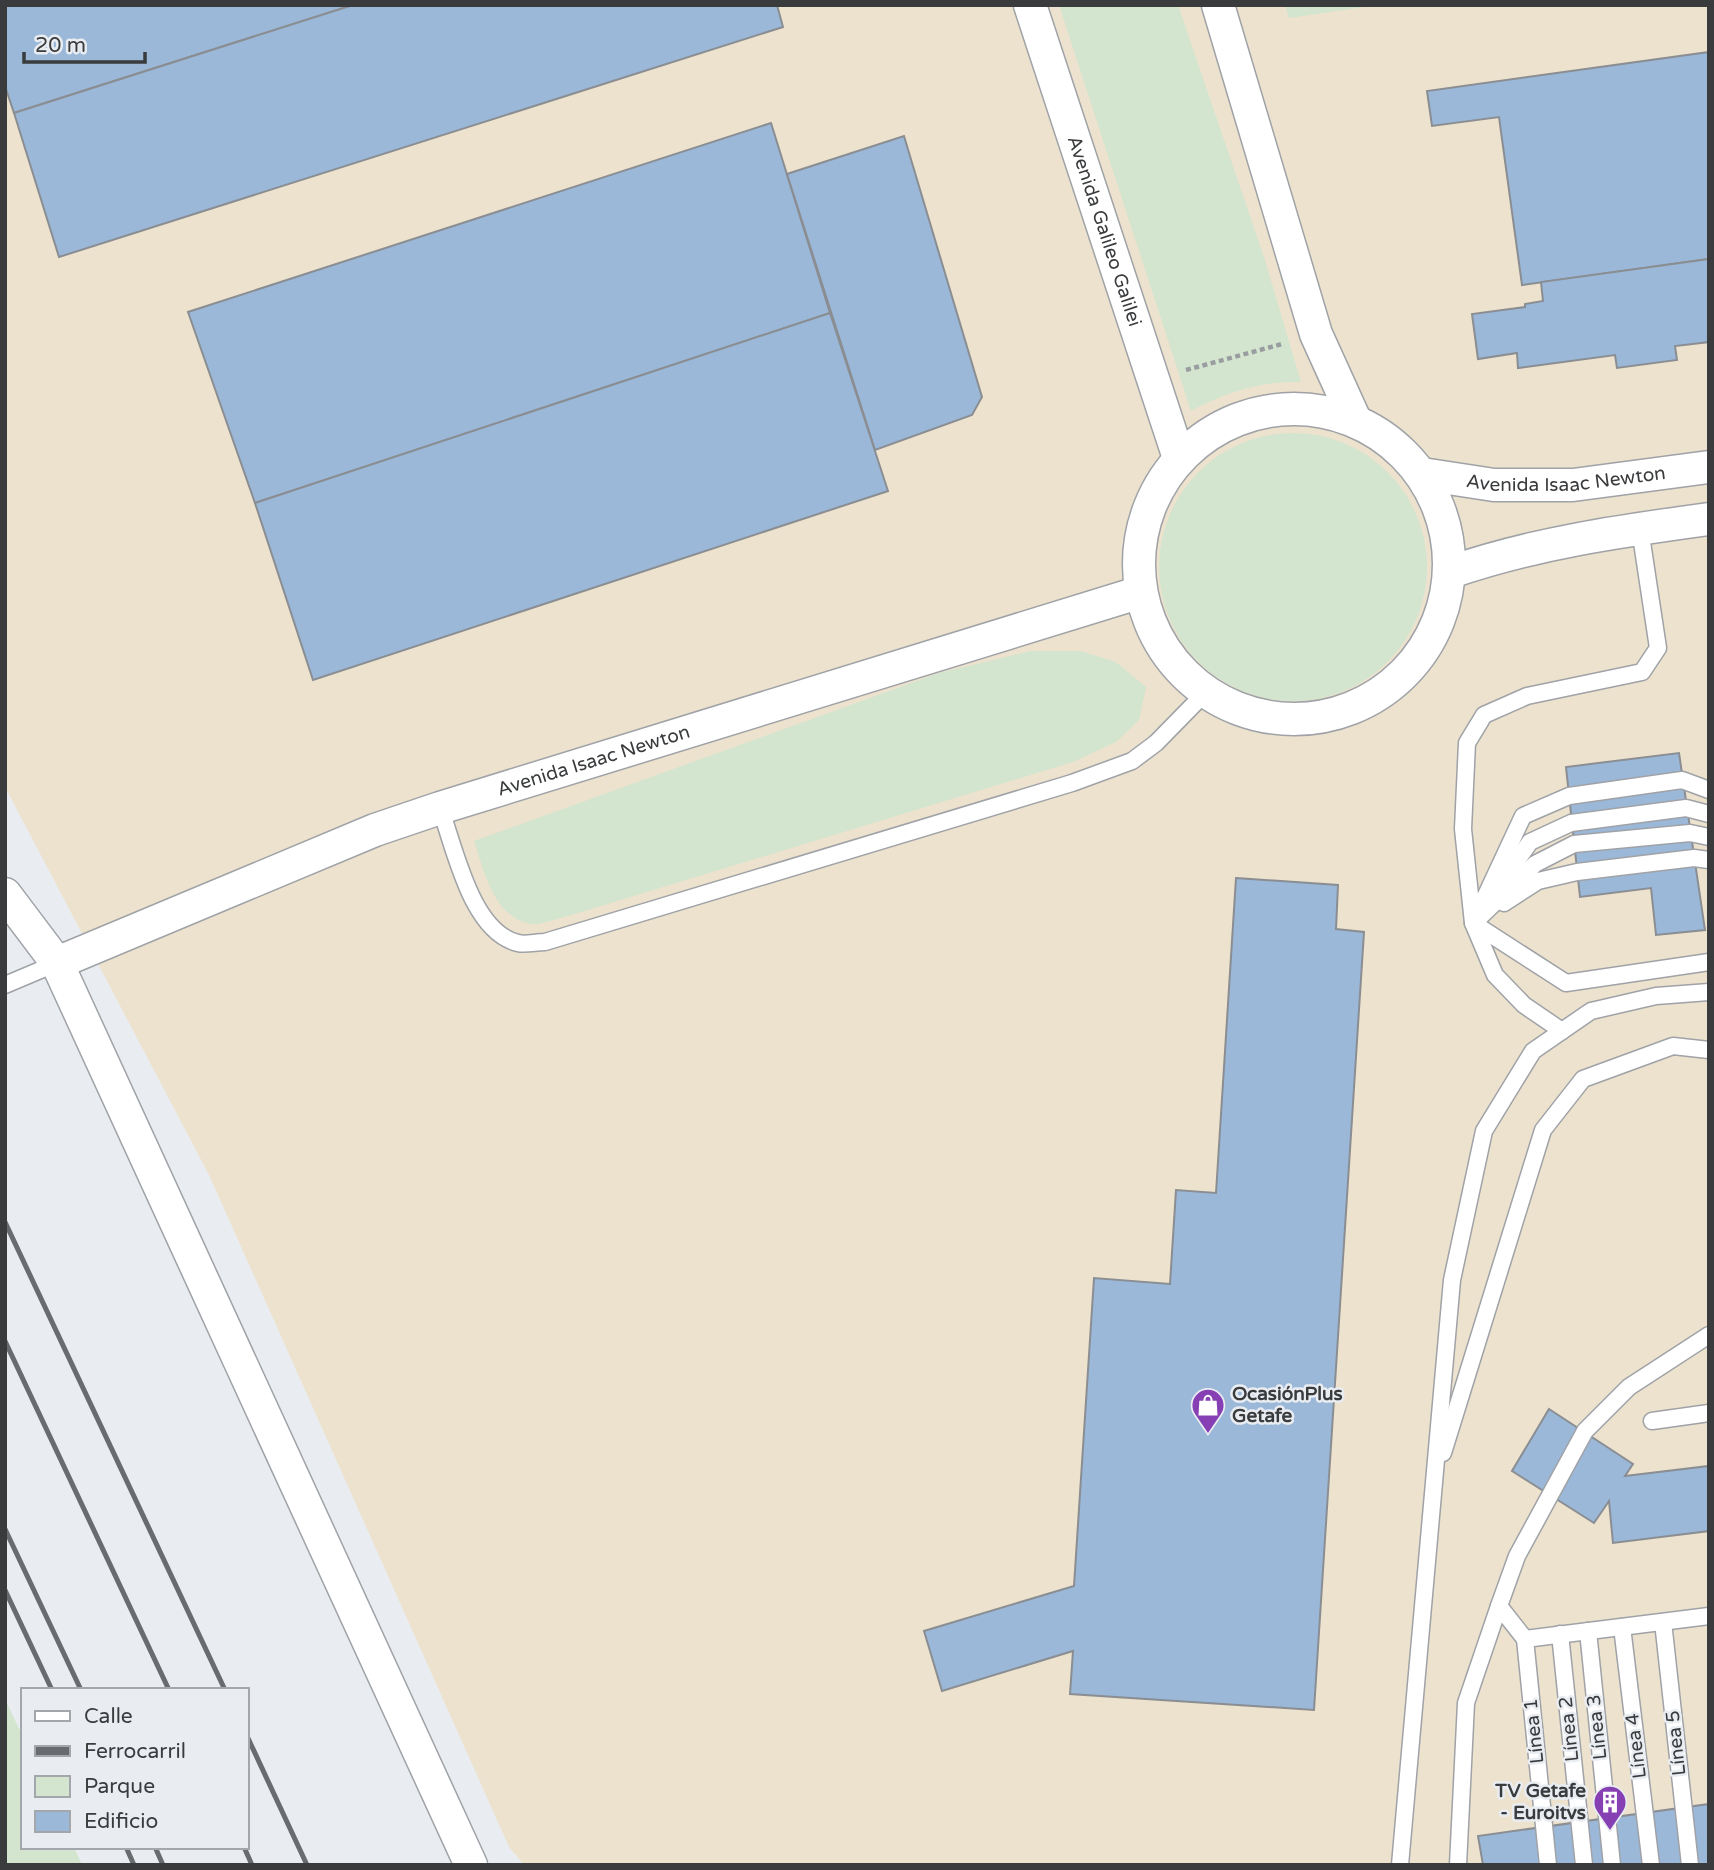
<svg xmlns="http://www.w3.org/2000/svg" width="1714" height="1870" viewBox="0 0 1714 1870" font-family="'Varela Round',sans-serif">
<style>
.commercial{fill:#ede2cd}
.green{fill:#d3e5cf}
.building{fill:#9bb8d9;stroke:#8a8e92;stroke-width:2}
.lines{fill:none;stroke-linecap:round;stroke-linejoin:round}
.lane-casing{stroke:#9fa2a7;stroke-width:19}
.street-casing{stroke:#9fa2a7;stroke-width:35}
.path{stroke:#9a9da0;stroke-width:4.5;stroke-dasharray:5 3.5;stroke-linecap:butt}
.lane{stroke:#fff;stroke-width:16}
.street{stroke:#fff;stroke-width:32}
.rail{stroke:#696b6e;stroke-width:5}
.labels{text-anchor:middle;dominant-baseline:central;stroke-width:5;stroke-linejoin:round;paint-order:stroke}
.street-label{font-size:19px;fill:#393b3d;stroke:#e9edf2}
.poi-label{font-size:19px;font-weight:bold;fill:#393b3d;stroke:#e9edf2;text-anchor:start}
</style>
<rect width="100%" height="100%" fill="#e9edf2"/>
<polygon class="commercial" points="5,5 1709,5 1709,1865 524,1865 509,1847 209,1175 5,787"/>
<g class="green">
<path d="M1059,5H1178L1264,257L1301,382C1261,381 1226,392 1191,411Z"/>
<polygon points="1285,5 1378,5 1289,18"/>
<circle cx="1293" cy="567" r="134"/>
<path d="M1031,651H1081L1116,662L1146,687L1139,720L1116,742L1073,762L565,917C555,919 541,925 532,924C494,919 484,871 474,841L939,673Z"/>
<polygon points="5,1699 23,1737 23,1847 74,1847 82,1865 5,1865"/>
</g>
<g class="building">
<polygon points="5,5 353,5 14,113 5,86"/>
<polygon points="353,5 777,5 783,27 59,257 14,113"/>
<polygon points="1709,52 1709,259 1522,285 1499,117 1432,126 1427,91"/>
<polygon points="771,123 830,313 255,503 188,312"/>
<polygon points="904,136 982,397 972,415 875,450 787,174"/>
<polygon points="1709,259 1709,342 1675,346 1677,360 1617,368 1615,355 1518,368 1517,353 1478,359 1472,314 1525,307 1525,304 1543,301 1541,282"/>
<polygon points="830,313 888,491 313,680 255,503"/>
<polygon points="1679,753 1705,930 1656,935 1651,888 1580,897 1566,767"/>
<polygon points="1236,878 1338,885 1336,929 1364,932 1314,1710 1070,1694 1073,1651 942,1691 924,1631 1074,1586 1094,1278 1170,1284 1176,1190 1216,1193"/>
<polygon points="1549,1409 1633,1464 1625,1476 1709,1466 1709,1531 1613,1543 1609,1501 1594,1523 1512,1471"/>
<polygon points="1709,1804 1709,1865 1483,1865 1478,1836"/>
</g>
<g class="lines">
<defs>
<g id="lane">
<path d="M440,808C455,848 471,932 518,943C525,945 536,942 545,942L1072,783L1132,761L1156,743L1206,692"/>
<polyline points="1498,887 1530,842 1571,823 1686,808 1709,814"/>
<polyline points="1504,903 1538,881 1577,872 1694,858 1709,860"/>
<polyline points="1480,917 1535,864 1574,844 1690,833 1709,837"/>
<polyline points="1474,921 1523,816 1569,796 1682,780 1709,790"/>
<polyline points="1473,923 1566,983 1709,962"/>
<polyline points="5,985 57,963"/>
<polyline points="1562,1031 1524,1005 1495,975 1473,923 1463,829 1467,743 1484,715 1527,696 1642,672 1658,648 1640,529"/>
<polyline points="1652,1421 1709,1413"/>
<polyline points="1443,1453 1543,1130 1583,1079 1673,1046 1709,1050"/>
<polyline points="1663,1622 1690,1865"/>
<polyline points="1622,1627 1651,1865"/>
<polyline points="1588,1631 1612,1865"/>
<polyline points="1560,1634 1584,1865"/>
<polyline points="1525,1639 1499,1606 1517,1556 1585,1431 1629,1387 1709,1335"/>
<polyline points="1525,1639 1548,1865"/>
<polyline points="1525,1639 1709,1616"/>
<polyline points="1400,1865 1452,1280 1484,1131 1533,1051 1591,1011 1656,996 1709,992"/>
<polyline points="1458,1865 1466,1703 1499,1606"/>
</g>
<g id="street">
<path id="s1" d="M1030,5L1179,458"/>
<polyline points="1218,5 1316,334 1355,420"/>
<circle cx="1294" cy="564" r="155"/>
<path id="s2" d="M1422,474L1494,485H1573L1709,467"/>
<path d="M1451,572C1535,543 1621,531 1709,519"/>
<polyline points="5,894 57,963 471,1865"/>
<path id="s3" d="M57,963L375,830L440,808L1141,592"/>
</g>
</defs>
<use href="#lane" class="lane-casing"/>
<use href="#street" class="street-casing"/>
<polyline class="path" points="1186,370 1282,344"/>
<use href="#lane" class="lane"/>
<use href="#street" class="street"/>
<g class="rail">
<polyline points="5,1222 225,1690"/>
<polyline points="5,1341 169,1690"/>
<polyline points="5,1529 81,1690"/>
<polyline points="5,1590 52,1690"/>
<polyline points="247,1736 307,1865"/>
<polyline points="126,1847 134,1865"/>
<polyline points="155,1847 163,1865"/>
<polyline points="244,1847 252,1865"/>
</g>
</g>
<defs>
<symbol id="shop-pin" viewBox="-11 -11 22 30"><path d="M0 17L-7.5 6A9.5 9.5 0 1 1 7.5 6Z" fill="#8640b3" stroke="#e9edf2"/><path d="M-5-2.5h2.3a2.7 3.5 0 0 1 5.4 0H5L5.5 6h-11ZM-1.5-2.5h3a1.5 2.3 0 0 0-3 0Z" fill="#fff"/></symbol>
<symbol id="building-pin" viewBox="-11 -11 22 30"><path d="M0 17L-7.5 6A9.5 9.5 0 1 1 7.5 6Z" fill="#8640b3" stroke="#e9edf2"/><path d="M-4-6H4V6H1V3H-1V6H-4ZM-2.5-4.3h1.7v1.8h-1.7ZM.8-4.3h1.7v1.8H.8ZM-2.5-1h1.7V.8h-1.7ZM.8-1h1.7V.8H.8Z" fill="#fff"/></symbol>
</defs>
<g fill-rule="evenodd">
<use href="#shop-pin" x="1189" y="1386" width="38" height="52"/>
<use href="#building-pin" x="1591" y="1783" width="38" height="52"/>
</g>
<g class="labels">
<g class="street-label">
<text stroke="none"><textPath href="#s1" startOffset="238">Avenida Galileo Galilei</textPath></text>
<text stroke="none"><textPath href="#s2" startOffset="145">Avenida Isaac Newton</textPath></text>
<text stroke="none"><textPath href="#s3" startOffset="574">Avenida Isaac Newton</textPath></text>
<text transform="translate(1597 1727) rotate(-96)">Línea 3</text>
<text transform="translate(1569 1729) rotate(-96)">Línea 2</text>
<text transform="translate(1534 1731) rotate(-96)">Línea 1</text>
<text transform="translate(1676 1743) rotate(-96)">Línea 5</text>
<text transform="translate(1636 1746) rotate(-97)">Línea 4</text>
</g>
<g class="poi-label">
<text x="1232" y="1394">OcasiónPlus<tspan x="1232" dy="22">Getafe</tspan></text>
<text x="1586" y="1791" text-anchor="end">TV Getafe<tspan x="1586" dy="22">- Euroitvs</tspan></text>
</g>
</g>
<rect width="1714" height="1870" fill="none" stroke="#393b3d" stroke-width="14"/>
<rect x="21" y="1688" width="228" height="161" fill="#e9edf2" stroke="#a3a6aa" stroke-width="2"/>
<rect x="35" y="1711" width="35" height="10" fill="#ffffff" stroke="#a3a6aa" stroke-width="2"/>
<text x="84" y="1723" font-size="21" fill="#393b3d">Calle</text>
<rect x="35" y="1746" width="35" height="10" fill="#696b6e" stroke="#a3a6aa" stroke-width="2"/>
<text x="84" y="1758" font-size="21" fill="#393b3d">Ferrocarril</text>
<rect x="35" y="1776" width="35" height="21" fill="#d3e5cf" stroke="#a3a6aa" stroke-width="2"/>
<text x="84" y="1793" font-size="21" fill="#393b3d">Parque</text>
<rect x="35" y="1811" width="35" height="21" fill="#9bb8d9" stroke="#a3a6aa" stroke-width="2"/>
<text x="84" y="1828" font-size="21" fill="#393b3d">Edificio</text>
<path d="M24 52v10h121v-10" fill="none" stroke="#393b3d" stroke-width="3.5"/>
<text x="35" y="52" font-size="21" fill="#393b3d" stroke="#e9edf2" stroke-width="5" paint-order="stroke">20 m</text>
</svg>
